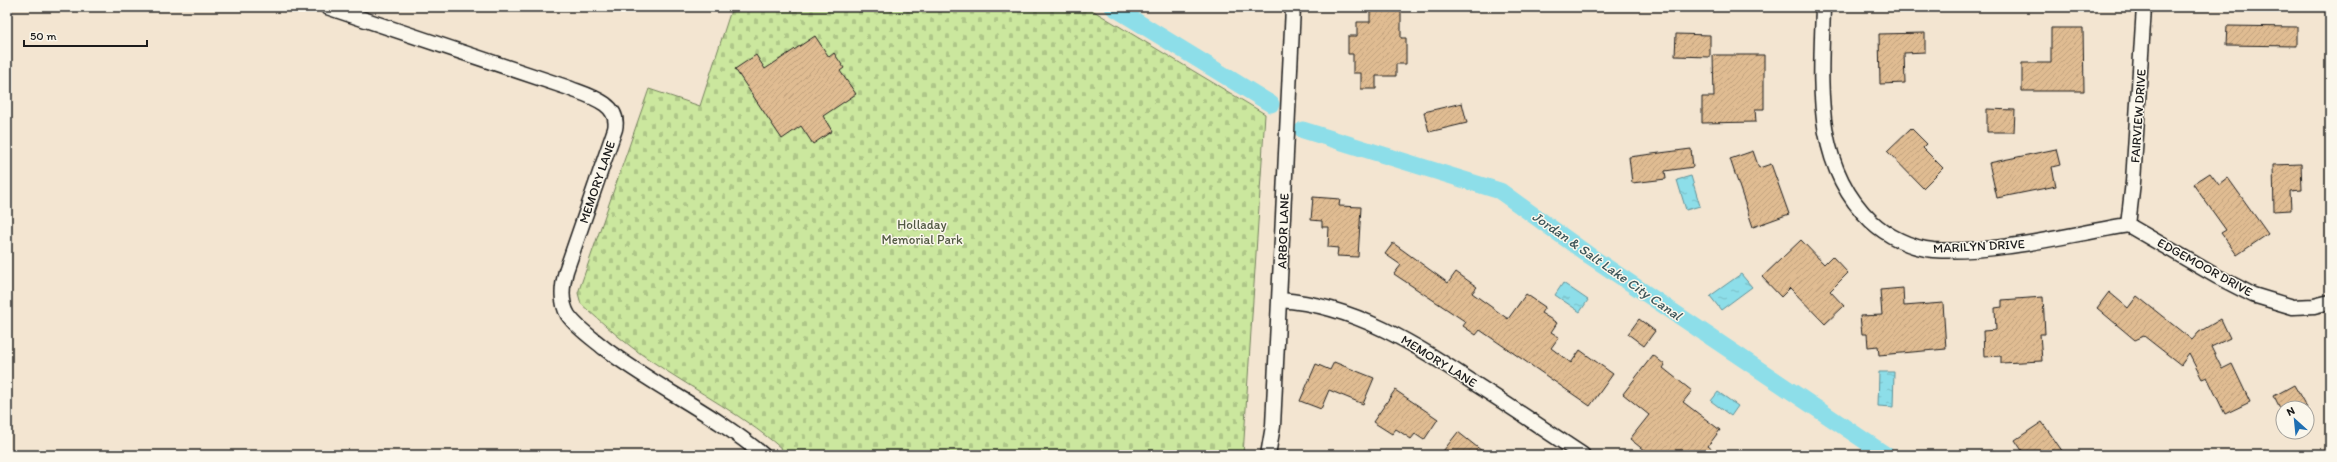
<svg xmlns="http://www.w3.org/2000/svg" width="2337" height="462" viewBox="0 0 2337 462" font-family="Itim,sans-serif">
<style>
.cemetery{fill:url(#cemetery-stones);stroke:#74825d}
.water{fill:url(#water-ripples);stroke:#609097}
.lines{fill:none;stroke-linecap:round;stroke-linejoin:round}
.canal{stroke:#8ddee9;stroke-width:17}
.building{fill:url(#building-hatch);stroke:#1c1c1c}
.minor-casing{stroke:#1c1c1c;stroke-width:17}
.minor{stroke:#fbf7ec;stroke-width:14}
.labels{text-anchor:middle;dominant-baseline:central;stroke-width:3;stroke-linejoin:round;paint-order:stroke}
.street-label{font-size:13px;fill:#1c1c1c;stroke:#fbf7ec}
.park-label{font-size:13px;fill:#515943;stroke:#fbf7ec}
.water-label{font-size:14px;font-style:italic;fill:#3e565a;stroke:#fbf7ec}
</style>
<defs>
<pattern id="cemetery-stones" width="16" height="16" patternUnits="userSpaceOnUse"><rect width="16" height="16" fill="#cbe79e"/><path d="M2 7V4a2 2 0 0 1 4 0v3zM10 15v-3a2 2 0 0 1 4 0v3z" fill="#aec688"/></pattern>
<pattern id="water-ripples" width="26" height="14" patternUnits="userSpaceOnUse"><rect width="26" height="14" fill="#8ddee9"/><path d="M2 4q2-2 4 0t4 0M15 11q2-2 4 0t4 0" fill="none" stroke="#79bec7"/></pattern>
<pattern id="building-hatch" width="6" height="6" patternUnits="userSpaceOnUse"><rect width="6" height="6" fill="#e0bc92"/><path d="M-1 1l2-2M0 6l6-6M5 7l2-2" fill="none" stroke="#c0a17d"/></pattern>
</defs>
<rect width="100%" height="100%" fill="#f3e5d1"/>
<filter id="ink" filterUnits="userSpaceOnUse"><feTurbulence type="fractalNoise" baseFrequency=".025" numOctaves="2"/><feDisplacementMap in="SourceGraphic" scale="8" xChannelSelector="R" yChannelSelector="G"/><feConvolveMatrix kernelMatrix="1 2 1 2 8 2 1 2 1" color-interpolation-filters="sRGB"/></filter>
<g filter="url(#ink)">
<path class="cemetery" d="M732,7H1087L1265,114L1243,455H789C747,417 697,392 650,360C625,344 603,323 581,304L578,293L649,89L700,106Z"/>
<g class="water">
<polygon points="1691,176 1700,206 1686,210 1677,180"/>
<polygon points="1741,274 1752,287 1721,310 1710,296"/>
<polygon points="1563,283 1588,300 1580,312 1555,295"/>
<polygon points="1879,372 1894,372 1893,407 1878,406"/>
<polygon points="1718,392 1738,406 1731,416 1711,401"/>
</g>
<g class="lines">
<g class="canal">
<polyline points="1113,7 1271,104"/>
<polyline points="1303,130 1500,191 1590,256 1886,455"/>
</g>
</g>
<g class="building">
<polygon points="1370,7 1401,7 1401,38 1406,38 1406,64 1396,64 1396,76 1376,76 1376,89 1361,89 1361,73 1353,73 1353,54 1348,54 1348,36 1357,36 1357,22 1370,22"/>
<polygon points="2227,26 2297,27 2297,46 2226,45"/>
<polygon points="2051,28 2083,28 2084,91 2022,91 2022,63 2051,63"/>
<polygon points="1925,33 1925,52 1904,53 1905,83 1880,84 1879,34"/>
<polygon points="1676,34 1710,35 1710,57 1675,56"/>
<polygon points="815,36 829,57 834,53 844,68 840,71 856,94 823,116 832,131 813,144 801,126 782,139 735,69 756,55 765,69"/>
<polygon points="1713,55 1764,55 1764,109 1755,109 1756,122 1702,123 1702,97 1714,97"/>
<polygon points="1462,103 1467,123 1429,132 1424,112"/>
<polygon points="1987,109 2015,110 2014,132 1987,132"/>
<polygon points="1911,128 1927,144 1923,148 1943,168 1923,188 1887,151"/>
<polygon points="1691,149 1693,167 1665,171 1666,179 1632,183 1629,157"/>
<polygon points="2056,149 2060,165 2052,167 2056,186 1997,198 1989,163"/>
<polygon points="1753,151 1759,168 1771,164 1789,214 1753,227 1730,159"/>
<polygon points="2301,164 2302,190 2290,191 2291,210 2274,211 2273,165"/>
<polygon points="2210,173 2219,185 2228,178 2268,234 2237,255 2221,233 2226,230 2193,184"/>
<polygon points="1313,197 1340,199 1339,206 1361,207 1358,257 1337,256 1338,248 1328,247 1329,227 1322,227 1322,221 1311,220"/>
<polygon points="1801,240 1824,264 1832,256 1848,273 1830,291 1844,306 1825,324 1790,288 1781,297 1762,277"/>
<polygon points="1393,243 1448,283 1456,272 1477,287 1472,293 1508,319 1526,294 1545,307 1541,313 1557,323 1551,332 1559,337 1551,348 1571,363 1580,350 1613,374 1590,406 1480,330 1476,335 1463,326 1466,322 1394,274 1401,265 1385,254"/>
<polygon points="1903,288 1904,306 1943,303 1946,349 1879,355 1878,346 1868,347 1867,334 1862,334 1860,316 1882,315 1880,290"/>
<polygon points="2109,292 2128,308 2137,296 2192,340 2199,332 2221,319 2230,338 2211,347 2222,369 2232,364 2250,402 2225,414 2207,377 2202,379 2189,354 2181,365 2144,336 2135,340 2097,308"/>
<polygon points="2043,297 2045,334 2040,334 2042,361 2001,363 2001,356 1984,357 1983,331 1996,330 1995,308 2002,307 2002,300"/>
<polygon points="1639,319 1655,331 1644,346 1628,334"/>
<polygon points="1653,355 1665,365 1663,368 1692,391 1683,402 1720,430 1708,446 1719,455 1650,455 1630,439 1649,415 1623,394"/>
<polygon points="1334,362 1374,378 1363,404 1329,390 1321,409 1300,401 1316,364 1330,370"/>
<polygon points="2294,385 2307,408 2280,408 2274,396"/>
<polygon points="1395,390 1438,419 1424,440 1415,434 1411,439 1396,429 1392,434 1373,422"/>
<polygon points="2042,422 2065,455 2025,455 2015,440"/>
<polygon points="1458,432 1487,455 1440,455"/>
</g>
<g class="lines">
<defs>
<g id="minor">
<path d="M327,7L566,87C585,95 621,102 615,129L566,271C562,286 560,301 568,315C577,328 592,338 604,348C655,387 714,413 763,455"/>
<path d="M1823,7C1821,82 1812,164 1871,221C1887,236 1911,248 1933,250C1997,254 2065,235 2128,225"/>
<polyline points="2128,225 2216,276 2253,295 2293,307 2314,306 2330,302"/>
<polyline points="2128,225 2133,182 2144,7"/>
<path d="M1280,300C1355,305 1416,345 1477,385C1513,408 1548,432 1583,455"/>
<polyline points="1268,455 1273,426 1293,7"/>
</g>
</defs>
<use href="#minor" class="minor-casing"/>
<use href="#minor" class="minor"/>
</g>
</g>
<g class="labels">
<g class="street-label">
<text transform="translate(2138 116) rotate(-86)">FAIRVIEW DRIVE</text>
<text transform="translate(597 182) rotate(-71)">MEMORY LANE</text>
<text transform="translate(1283 231) rotate(-88)">ARBOR LANE</text>
<text transform="translate(1979 246) rotate(-3)">MARILYN DRIVE</text>
<text transform="translate(2205 267) rotate(29)">EDGEMOOR DRIVE</text>
<text transform="translate(1439 361) rotate(32)">MEMORY LANE</text>
</g>
<g class="park-label">
<text x="922" y="224">Holladay<tspan x="922" dy="15">Memorial Park</tspan></text>
</g>
<g class="water-label">
<text transform="translate(1607 266) rotate(35)">Jordan &amp; Salt Lake City Canal</text>
</g>
</g>
<rect width="2337" height="462" fill="none" stroke="#fbf7ec" stroke-width="24"/>
<rect x="12" y="12" width="2313" height="438" fill="none" stroke="#1c1c1c" stroke-width="1.5" filter="url(#ink)"/>
<g transform="translate(2295 420) rotate(333)"><circle r="19" fill="#fbf7ec" stroke="#a29f99"/>
<path d="M0-3L7 15L0 10L-7 15Z" fill="#1f6fb2"/>
<text y="-6" font-size="11" font-weight="bold" text-anchor="middle" fill="#1c1c1c">N</text>
</g>
<path d="M24 40v6h123v-6" fill="none" stroke="#1c1c1c" stroke-width="2"/>
<text x="30" y="40" font-size="12" fill="#1c1c1c" stroke="#fbf7ec" stroke-width="3" paint-order="stroke">50 m</text>
</svg>
